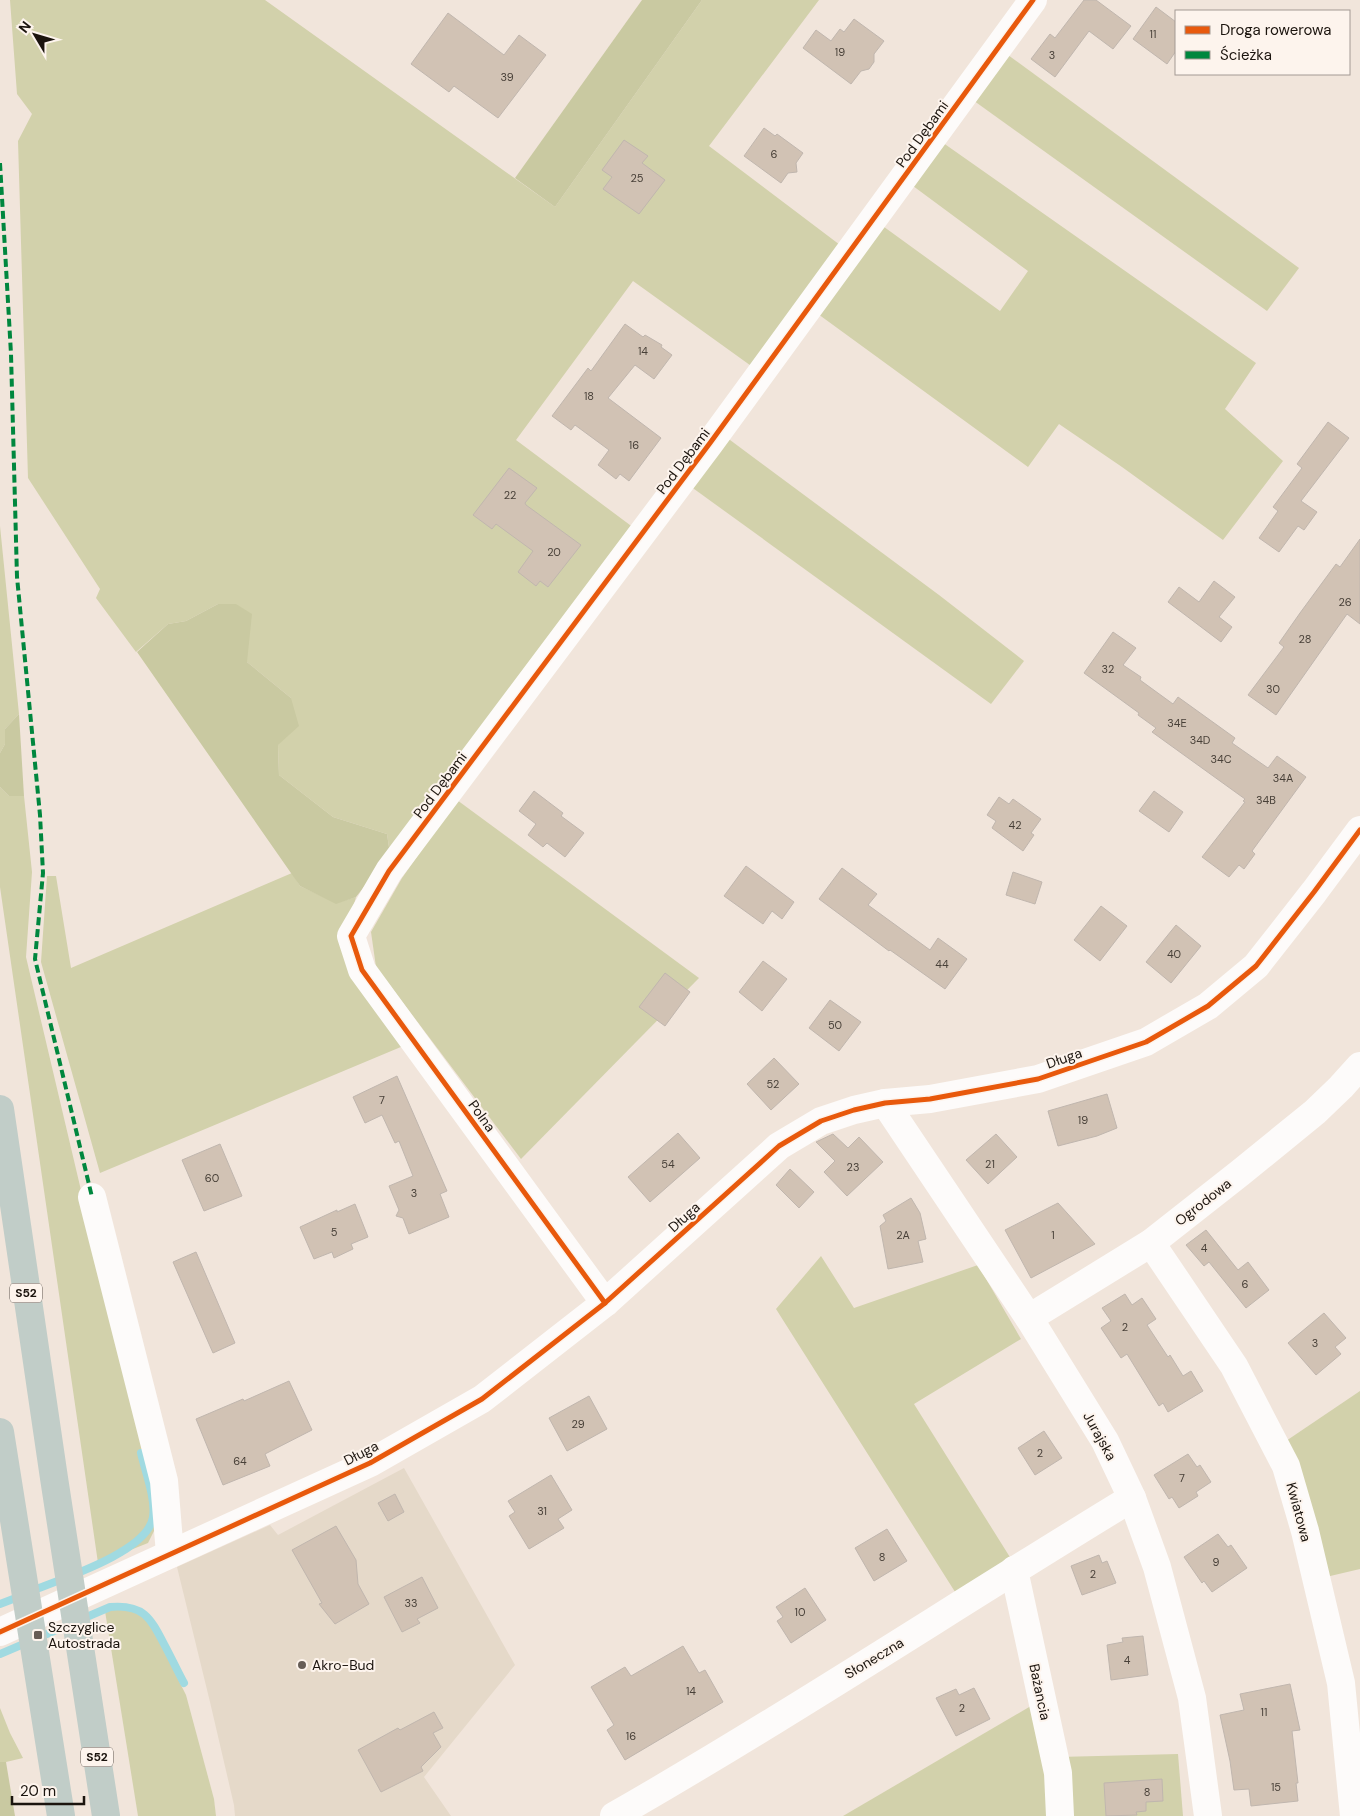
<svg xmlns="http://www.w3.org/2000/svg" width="1360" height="1816" viewBox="0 0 1360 1816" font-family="'DM Sans',sans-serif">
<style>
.industrial{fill:#e5d9c9}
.green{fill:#d2d1ab}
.forest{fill:#c9c9a1}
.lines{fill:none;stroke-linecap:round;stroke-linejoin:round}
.stream{stroke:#a0dae1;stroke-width:8}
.building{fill:#d1c2b4;stroke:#c0b6ae}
.minor{stroke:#fdfbfa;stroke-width:28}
.highway{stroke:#c1cdc8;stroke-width:28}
.quiet{stroke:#00873e;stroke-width:4;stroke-dasharray:8 4;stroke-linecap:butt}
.cycleway-casing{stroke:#fdf4ed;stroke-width:8}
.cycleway{stroke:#e8590c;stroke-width:5}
.poi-dot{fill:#665d56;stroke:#fdf4ed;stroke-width:2}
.labels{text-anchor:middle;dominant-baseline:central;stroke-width:4;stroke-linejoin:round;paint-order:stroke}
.number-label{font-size:11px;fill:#484038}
.shield{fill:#fdf4ed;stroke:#5f5751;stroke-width:1}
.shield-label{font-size:12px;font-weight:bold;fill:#1b140e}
.street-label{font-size:14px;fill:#1b140e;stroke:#fdf4ed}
.poi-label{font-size:14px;fill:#1b140e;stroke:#fdf4ed;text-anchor:start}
</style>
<rect width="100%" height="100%" fill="#f1e5db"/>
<polygon class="industrial" points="404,1468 515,1665 424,1777 451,1816 235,1816 234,1805 210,1702 177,1567 270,1525 278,1535"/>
<g class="green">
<polygon points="10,0 265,0 555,207 702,0 819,0 709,146 844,248 754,368 633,281 516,440 634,528 390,854 387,834 333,817 279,775 278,745 291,698 247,662 218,604 186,621 168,624 136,652 96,598 100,589 28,478 18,141 32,114 17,94"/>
<polygon points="1008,55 1299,268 1267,311 970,98"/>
<polygon points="939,140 1256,363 1225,409 1283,461 1223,540 1122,467 1059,424 1028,467 818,314 880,224 1000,311 1028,271 909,183"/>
<polygon points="726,437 939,595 1024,661 991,704 690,486"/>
<polygon points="0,526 19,714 5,729 5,744 0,753"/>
<polygon points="0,787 9,796 24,796 32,872 26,957 159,1521 148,1543 98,1563 0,887"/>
<polygon points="457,800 699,978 521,1159 376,967 371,932 402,878"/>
<polygon points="292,873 300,886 336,903 356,897 347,930 408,1044 100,1173 41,962 47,876 56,876 71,968"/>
<polygon points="821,1256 854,1308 978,1265 1021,1339 914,1404 1013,1562 957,1595 776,1309"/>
<polygon points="1360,1391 1360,1569 1326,1577 1283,1443"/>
<polygon points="126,1608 143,1616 152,1627 186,1695 214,1799 216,1816 138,1816 105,1611"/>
<polygon points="1036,1703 1052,1816 843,1816"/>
<polygon points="0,1708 10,1733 23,1758 6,1762 0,1762"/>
<polygon points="1178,1754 1183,1816 1064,1816 1058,1757"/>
</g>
<g class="forest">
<polygon points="642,0 702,0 555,207 515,178"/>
<polygon points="218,604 236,604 252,614 247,662 291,698 299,726 278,745 279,775 333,817 387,834 390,854 356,897 336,904 300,886 137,652 168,624 186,621"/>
<polygon points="19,714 24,796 9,796 0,787 0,753 5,744 5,729"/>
<polygon points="0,1762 6,1762 15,1816 0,1816"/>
</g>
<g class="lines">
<g class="stream">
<path d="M31,1591C61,1579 148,1552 153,1517C156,1499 145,1471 141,1453"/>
<polyline points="0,1604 21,1596"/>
<path d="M0,1654L110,1607C143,1604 150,1617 164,1644C171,1657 177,1670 184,1683"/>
</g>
</g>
<g class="building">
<polygon points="1084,0 1096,0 1131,26 1113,49 1089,31 1055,77 1031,59 1050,34 1055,38"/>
<polygon points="1156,7 1176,22 1176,51 1167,64 1133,39"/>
<polygon points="448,13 504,55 519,35 546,55 498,118 454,86 449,92 411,64"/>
<polygon points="854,19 884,41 874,54 874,62 869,69 861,71 851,84 803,48 816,30 831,41 840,29 844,32"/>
<polygon points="764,128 775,136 777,134 803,153 796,163 797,172 788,173 781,183 744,156"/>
<polygon points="624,140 648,156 642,163 665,180 639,214 603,189 612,177 602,170"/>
<polygon points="625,324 643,337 645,335 662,345 661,347 672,355 654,379 635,365 608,398 661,438 629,481 620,474 616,479 598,465 609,450 575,425 571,430 552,416 588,368 591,371"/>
<polygon points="1328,422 1349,438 1301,501 1317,512 1304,530 1298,526 1279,552 1259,538 1278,511 1273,507 1302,468 1297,464"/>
<polygon points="509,468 537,488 525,503 526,505 581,545 548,587 540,581 536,586 518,572 533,551 496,524 492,529 473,515"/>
<polygon points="1360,539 1360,624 1347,614 1276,715 1248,695 1284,647 1279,643 1300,613 1336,564 1340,567"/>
<polygon points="1214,581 1235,597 1219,617 1232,627 1221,642 1168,602 1179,587 1199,602"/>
<polygon points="1113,632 1136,648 1123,665 1141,677 1140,680 1173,704 1178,697 1235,738 1232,743 1268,768 1277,756 1306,777 1252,851 1255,854 1244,869 1239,865 1229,877 1202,857 1245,802 1243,801 1245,799 1152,732 1156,728 1138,715 1139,713 1084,673"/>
<polygon points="534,791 563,813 561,816 584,833 565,857 547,843 543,847 528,835 536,824 519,811"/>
<polygon points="1154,791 1183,812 1169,832 1139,811"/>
<polygon points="999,797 1009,804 1013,799 1041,819 1031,833 1034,835 1023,851 992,828 996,821 987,815"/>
<polygon points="746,866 794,902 782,919 772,911 763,924 724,896"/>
<polygon points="842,868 877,894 868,905 930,950 938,938 967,959 945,989 890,950 889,951 819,899"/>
<polygon points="1013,872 1042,882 1035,904 1006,895"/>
<polygon points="1101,906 1127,926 1100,961 1074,940"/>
<polygon points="1176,925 1201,946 1171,983 1146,962"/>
<polygon points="763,961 787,979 762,1011 739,992"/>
<polygon points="665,973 690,992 665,1026 639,1007"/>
<polygon points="830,1000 861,1022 839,1051 809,1028"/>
<polygon points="774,1058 799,1084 771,1110 747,1084"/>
<polygon points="397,1076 447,1191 440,1194 449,1217 409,1234 403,1218 396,1216 399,1210 389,1186 413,1176 399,1141 395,1143 382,1115 365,1123 353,1097"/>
<polygon points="1107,1094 1117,1128 1097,1136 1058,1146 1048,1111"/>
<polygon points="678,1133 700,1158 650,1202 628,1177"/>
<polygon points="833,1134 848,1148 859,1137 883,1162 847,1196 824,1172 835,1161 816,1142"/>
<polygon points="996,1134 1017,1157 988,1184 966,1160"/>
<polygon points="220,1144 242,1196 204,1211 182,1160"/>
<polygon points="790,1169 814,1192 799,1208 776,1185"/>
<polygon points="911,1198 920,1213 926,1239 918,1241 923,1262 888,1269 880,1226 886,1221 883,1215"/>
<polygon points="1058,1203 1095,1244 1031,1278 1005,1230"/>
<polygon points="355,1204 368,1237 351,1244 353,1249 334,1258 332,1252 314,1259 300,1227 337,1210 337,1212"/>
<polygon points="1206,1230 1238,1270 1248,1262 1269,1290 1246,1308 1209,1262 1204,1266 1186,1245"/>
<polygon points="196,1252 235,1343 213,1353 173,1262"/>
<polygon points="1125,1294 1132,1305 1142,1298 1156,1319 1147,1325 1168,1357 1170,1355 1183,1376 1191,1371 1203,1391 1168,1412 1163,1403 1159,1406 1127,1354 1121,1358 1101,1328 1111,1321 1102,1308"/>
<polygon points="1324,1313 1346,1338 1335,1347 1341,1354 1316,1375 1288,1343"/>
<polygon points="289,1381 312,1430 265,1454 270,1466 223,1485 196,1419 243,1399 244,1401"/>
<polygon points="589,1396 607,1429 567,1451 549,1418"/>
<polygon points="1044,1431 1062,1458 1035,1475 1018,1448"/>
<polygon points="1188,1454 1197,1467 1200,1465 1211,1482 1196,1492 1198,1496 1179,1508 1172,1497 1169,1499 1154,1475"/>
<polygon points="551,1475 572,1510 558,1519 564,1528 529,1549 509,1516 515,1512 508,1501"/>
<polygon points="395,1494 404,1512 388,1521 378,1503"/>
<polygon points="336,1526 356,1560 358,1584 369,1604 335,1624 319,1604 322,1603 292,1550"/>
<polygon points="887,1529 907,1561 874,1581 855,1548"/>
<polygon points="1218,1534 1228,1547 1231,1545 1247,1568 1212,1592 1204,1581 1202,1583 1184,1557"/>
<polygon points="1099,1555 1102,1563 1107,1561 1116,1583 1082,1595 1071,1566"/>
<polygon points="422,1577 438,1608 417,1619 420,1623 402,1632 384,1597"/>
<polygon points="805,1588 826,1620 791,1643 777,1621 783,1617 776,1607"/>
<polygon points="1143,1636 1148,1675 1111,1680 1107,1645 1123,1642 1122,1638"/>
<polygon points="683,1646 699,1673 705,1670 723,1702 625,1760 607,1730 614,1725 591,1687 625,1667 631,1676"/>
<polygon points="1290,1684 1300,1730 1292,1731 1298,1783 1296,1783 1298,1801 1251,1806 1249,1789 1234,1790 1230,1761 1220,1715 1244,1710 1240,1694"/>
<polygon points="974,1688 990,1719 956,1736 936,1698 956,1689 959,1695"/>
<polygon points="434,1712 443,1728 433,1733 441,1747 421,1767 423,1771 381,1792 358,1750 398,1728 400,1730"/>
<polygon points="1162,1779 1163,1801 1146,1802 1146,1811 1136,1812 1137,1815 1106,1816 1104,1783"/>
</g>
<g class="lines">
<g class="minor">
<polyline points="885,1103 1029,1318 1105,1441 1132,1498 1157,1567 1192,1698 1208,1816"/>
<polyline points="92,1197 164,1481 170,1554"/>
<polyline points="1151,1243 1234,1366 1286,1466 1305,1531 1341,1683 1354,1816"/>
<polyline points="605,1303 362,970 351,936 389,871 710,443 1033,0"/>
<polyline points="1029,1318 1151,1243 1240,1173 1315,1112 1341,1087 1360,1066"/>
<polyline points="1014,1570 1058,1773 1060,1816"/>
<polyline points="0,1632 370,1463 482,1399 605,1303 779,1146 821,1121 854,1110 885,1103 930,1099 1038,1079 1146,1042 1208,1006 1256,966 1314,892 1360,830"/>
<path d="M614,1816C790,1715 959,1603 1132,1498"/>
</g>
<g class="highway">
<polyline points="0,1109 54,1478 106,1816"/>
<polyline points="0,1432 61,1816"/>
</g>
<polyline class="quiet" points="0,163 11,354 17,577 40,815 43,873 35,959 92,1197"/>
<defs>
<g id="cycleway">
<polyline points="605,1303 362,970 351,936 389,871 710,443 1033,0"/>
<polyline points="0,1632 370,1463 482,1399 605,1303 779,1146 821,1121 854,1110 885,1103 930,1099 1038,1079 1146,1042 1208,1006 1256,966 1314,892 1360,830"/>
</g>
</defs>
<use href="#cycleway" class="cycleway-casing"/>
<use href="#cycleway" class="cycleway"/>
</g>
<g class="poi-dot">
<rect x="33" y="1630" width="10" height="10" rx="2.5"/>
<circle cx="302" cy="1665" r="5"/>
</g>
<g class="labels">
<g class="number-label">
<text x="1153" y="34">11</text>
<text x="840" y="52">19</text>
<text x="1052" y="55">3</text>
<text x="507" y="77">39</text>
<text x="774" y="154">6</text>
<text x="637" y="178">25</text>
<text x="643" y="351">14</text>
<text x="589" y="396">18</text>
<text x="634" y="445">16</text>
<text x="510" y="495">22</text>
<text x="554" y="552">20</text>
<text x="1345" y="602">26</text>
<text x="1305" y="639">28</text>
<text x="1108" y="669">32</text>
<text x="1273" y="689">30</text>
<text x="1177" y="723">34E</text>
<text x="1200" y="740">34D</text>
<text x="1221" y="759">34C</text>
<text x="1283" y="778">34A</text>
<text x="1266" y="800">34B</text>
<text x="1015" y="825">42</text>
<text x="1174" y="954">40</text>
<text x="942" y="964">44</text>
<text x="835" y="1025">50</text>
<text x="773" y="1084">52</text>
<text x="382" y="1100">7</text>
<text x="1083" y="1120">19</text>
<text x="668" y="1164">54</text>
<text x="990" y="1164">21</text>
<text x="853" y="1167">23</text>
<text x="212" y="1178">60</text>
<text x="414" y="1193">3</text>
<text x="334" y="1232">5</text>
<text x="903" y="1235">2A</text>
<text x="1053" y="1235">1</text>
<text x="1204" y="1248">4</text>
<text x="1245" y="1284">6</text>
<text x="1125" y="1327">2</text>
<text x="1315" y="1343">3</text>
<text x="578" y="1424">29</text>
<text x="1040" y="1453">2</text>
<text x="240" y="1461">64</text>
<text x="1182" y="1478">7</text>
<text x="542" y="1511">31</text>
<text x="882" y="1557">8</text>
<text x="1216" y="1562">9</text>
<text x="1093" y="1574">2</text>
<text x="411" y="1603">33</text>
<text x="800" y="1612">10</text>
<text x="1127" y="1660">4</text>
<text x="691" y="1691">14</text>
<text x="962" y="1708">2</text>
<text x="1264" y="1712">11</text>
<text x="631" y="1736">16</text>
<text x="1276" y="1787">15</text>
<text x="1147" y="1792">8</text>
</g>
<g class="shield">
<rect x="10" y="1283.5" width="32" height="19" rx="4"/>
<rect x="81" y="1747.5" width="32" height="19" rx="4"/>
</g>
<g class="shield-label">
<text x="26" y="1293">S52</text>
<text x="97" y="1757">S52</text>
</g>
<g class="street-label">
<text transform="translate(922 134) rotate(-54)">Pod Dębami</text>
<text transform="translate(683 461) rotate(-53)">Pod Dębami</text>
<text transform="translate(440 785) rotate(-53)">Pod Dębami</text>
<text transform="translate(1064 1058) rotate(-19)">Długa</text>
<text transform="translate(482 1116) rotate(54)">Polna</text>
<text transform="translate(1203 1202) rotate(-38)">Ogrodowa</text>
<text transform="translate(684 1217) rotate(-42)">Długa</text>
<text transform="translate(1100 1436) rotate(61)">Jurajska</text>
<text transform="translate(361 1453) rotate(-27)">Długa</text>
<text transform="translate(1299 1512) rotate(75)">Kwiatowa</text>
<text transform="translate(874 1658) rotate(-31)">Słoneczna</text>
<text transform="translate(1040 1692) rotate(78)">Bażancia</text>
</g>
<g class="poi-label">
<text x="48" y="1627">Szczyglice<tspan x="48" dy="16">Autostrada</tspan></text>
<text x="312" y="1665">Akro-Bud</text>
</g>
</g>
<rect x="1175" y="10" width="175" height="65" fill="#fdf4ed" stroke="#a39a94"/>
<rect x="1185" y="26" width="25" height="8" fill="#e8590c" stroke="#a39a94"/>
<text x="1220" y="35" font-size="15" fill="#1b140e">Droga rowerowa</text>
<rect x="1185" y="51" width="25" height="8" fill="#00873e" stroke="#a39a94"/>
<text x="1220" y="60" font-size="15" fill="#1b140e">Ścieżka</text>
<g transform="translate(35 35) rotate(308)" stroke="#fdf4ed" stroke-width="4" paint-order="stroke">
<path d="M0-4L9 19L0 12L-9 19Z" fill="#1b140e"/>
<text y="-8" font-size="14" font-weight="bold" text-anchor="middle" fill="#1b140e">N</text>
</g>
<path d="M12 1796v8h72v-8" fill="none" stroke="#1b140e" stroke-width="2.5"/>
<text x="20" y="1796" font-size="15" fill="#1b140e" stroke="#fdf4ed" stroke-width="4" paint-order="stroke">20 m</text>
</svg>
